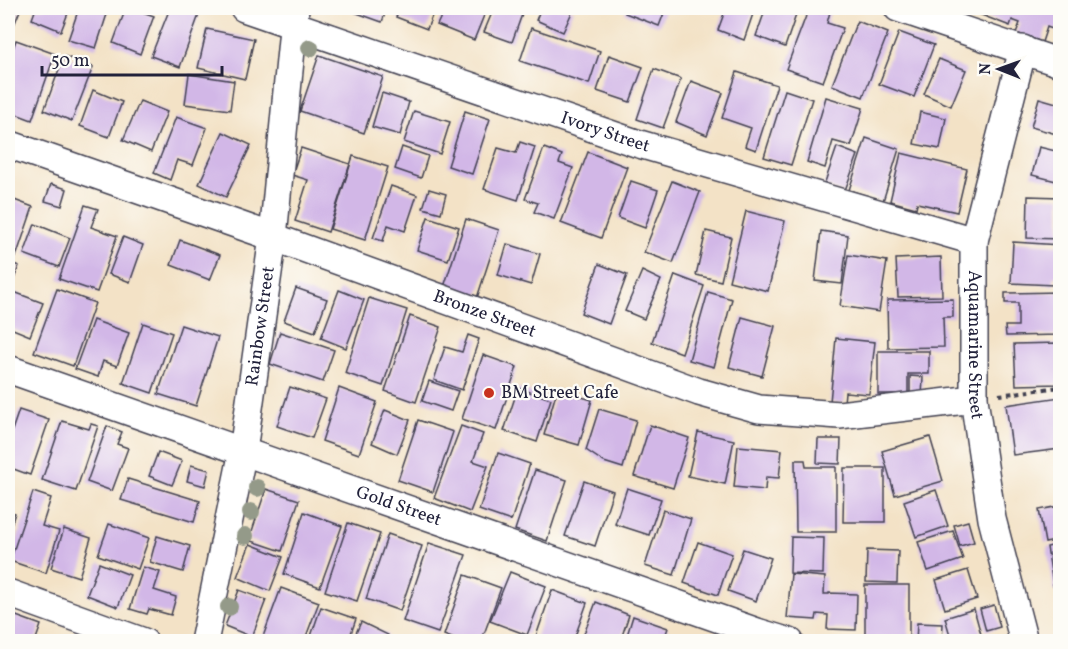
<svg xmlns="http://www.w3.org/2000/svg" width="1068" height="649" viewBox="0 0 1068 649" font-family="Vollkorn,serif">
<style>
.building{fill:#d2b7e7}
.lines{fill:none;stroke-linecap:round;stroke-linejoin:round}
.minor-casing{stroke:#413f50;stroke-width:30}
.path{stroke:#413f50;stroke-width:4;stroke-dasharray:4.5 4.5;stroke-linecap:butt}
.minor{stroke:#fff;stroke-width:27}
.tree{fill:#949a89}
.poi-dot{fill:#c8321e;stroke:#fdfcf7;stroke-width:2}
.labels{text-anchor:middle;dominant-baseline:central;stroke-width:4.5;stroke-linejoin:round;paint-order:stroke}
.street-label{font-size:18px;fill:#22223b;stroke:#fdfcf7}
.poi-label{font-size:18px;fill:#22223b;stroke:#fdfcf7;text-anchor:start}
</style>
<rect width="100%" height="100%" fill="#fdfcf7"/>
<filter id="ink" filterUnits="userSpaceOnUse"><feTurbulence type="fractalNoise" baseFrequency=".0167" numOctaves="2"/><feDisplacementMap in="SourceGraphic" scale="12" xChannelSelector="R" yChannelSelector="G"/><feConvolveMatrix kernelMatrix="1 2 1 2 8 2 1 2 1" color-interpolation-filters="sRGB"/></filter>
<filter id="wash" filterUnits="userSpaceOnUse"><feTurbulence type="fractalNoise" baseFrequency=".008" numOctaves="4" result="noise"/><feDisplacementMap in="SourceGraphic" scale="24" xChannelSelector="R" yChannelSelector="G"/><feGaussianBlur stdDeviation="1.35" result="paint"/><feColorMatrix in="noise" values="0 0 0 0 0 0 0 0 0 0 0 0 0 0 0 0 0 1.4 0 .05"/><feComposite in="paint" operator="in"/></filter>
<g filter="url(#wash)">
<rect width="100%" height="100%" fill="#f3e2c6"/>
<g id="blocks">
<g class="building">
<polygon points="8,8 21,8 10,35 8,34"/>
<polygon points="36,8 70,8 61,31 32,19"/>
<polygon points="79,8 109,8 96,48 68,40"/>
<polygon points="126,8 131,8 154,16 140,54 113,43"/>
<polygon points="170,8 189,8 200,12 180,67 151,56"/>
<polygon points="343,8 387,8 382,22"/>
<polygon points="400,8 435,8 427,29 396,17"/>
<polygon points="445,8 487,8 474,40 437,25"/>
<polygon points="494,8 520,8 524,9 512,42 484,32"/>
<polygon points="541,8 566,8 573,10 563,32 536,20"/>
<polygon points="627,8 666,8 659,26 625,13"/>
<polygon points="726,8 755,8 744,40 718,30"/>
<polygon points="766,8 793,8 798,9 785,47 756,36"/>
<polygon points="809,8 817,8 830,12 827,23 843,28 823,82 786,69"/>
<polygon points="972,8 1060,8 1060,32 1047,27 1042,42 1016,33 1020,23 1012,20 1010,26 971,11"/>
<polygon points="857,21 888,33 863,97 832,85"/>
<polygon points="531,28 600,51 589,84 520,61"/>
<polygon points="207,29 254,39 245,79 198,68"/>
<polygon points="899,32 934,45 914,97 879,84"/>
<polygon points="16,40 55,54 32,120 8,111 8,63"/>
<polygon points="319,55 383,77 364,133 300,111"/>
<polygon points="609,55 643,67 630,102 597,91"/>
<polygon points="64,56 93,67 72,121 44,110"/>
<polygon points="939,59 966,70 951,106 924,94"/>
<polygon points="654,69 681,79 663,128 637,119"/>
<polygon points="737,72 777,85 756,150 745,146 751,128 722,118"/>
<polygon points="189,74 234,81 230,110 185,104"/>
<polygon points="691,81 723,93 707,135 676,122"/>
<polygon points="93,90 122,102 109,137 80,126"/>
<polygon points="785,90 812,99 791,165 764,157"/>
<polygon points="382,93 409,102 400,135 372,127"/>
<polygon points="826,97 863,108 851,146 833,141 825,168 807,162"/>
<polygon points="1039,98 1060,104 1060,135 1031,127"/>
<polygon points="140,101 167,112 151,152 123,140"/>
<polygon points="414,111 450,122 440,154 404,142"/>
<polygon points="465,111 490,119 472,174 448,166"/>
<polygon points="920,112 946,118 940,149 914,144"/>
<polygon points="176,117 207,128 193,165 177,160 170,180 154,173"/>
<polygon points="223,132 251,145 226,197 199,184"/>
<polygon points="866,138 899,149 883,201 849,190"/>
<polygon points="520,142 535,147 518,200 484,189 498,148 516,153"/>
<polygon points="402,147 428,156 421,178 395,169"/>
<polygon points="837,147 858,155 844,193 824,185"/>
<polygon points="1039,147 1060,152 1060,182 1032,175"/>
<polygon points="301,148 350,164 328,232 295,221 308,180 292,175"/>
<polygon points="544,148 562,155 559,163 573,168 554,219 534,212 538,203 525,199"/>
<polygon points="588,152 627,167 601,238 561,223"/>
<polygon points="901,153 967,169 957,212 917,203 916,208 890,201"/>
<polygon points="353,156 388,167 365,240 330,229"/>
<polygon points="631,181 658,190 645,228 618,218"/>
<polygon points="672,181 700,192 673,263 644,252"/>
<polygon points="51,184 67,189 62,206 45,201"/>
<polygon points="391,186 417,195 405,231 388,225 383,241 373,238"/>
<polygon points="429,189 446,194 441,213 423,208"/>
<polygon points="1028,196 1060,197 1060,239 1027,238"/>
<polygon points="9,198 33,207 16,257 8,254 8,202"/>
<polygon points="85,205 98,209 91,227 117,236 97,292 59,279"/>
<polygon points="746,211 785,221 768,291 729,281"/>
<polygon points="428,217 459,227 448,260 417,250"/>
<polygon points="466,219 499,230 477,298 444,287"/>
<polygon points="35,224 70,238 59,267 24,254"/>
<polygon points="706,231 731,237 721,281 696,275"/>
<polygon points="821,231 848,235 842,284 815,281"/>
<polygon points="123,237 143,245 130,282 109,274"/>
<polygon points="180,240 220,255 210,280 171,265"/>
<polygon points="1013,242 1060,245 1060,277 1054,277 1054,285 1011,283"/>
<polygon points="507,244 540,254 531,285 498,275"/>
<polygon points="848,255 887,261 879,312 840,306"/>
<polygon points="941,257 942,296 898,297 896,259"/>
<polygon points="8,262 19,266 8,295"/>
<polygon points="599,264 627,275 609,324 581,313"/>
<polygon points="642,271 661,280 644,319 625,311"/>
<polygon points="675,275 704,286 682,353 652,342"/>
<polygon points="296,288 327,299 315,332 284,321"/>
<polygon points="57,289 95,303 73,366 34,352"/>
<polygon points="339,290 364,300 346,348 321,338"/>
<polygon points="14,292 43,303 30,336 8,327 8,309"/>
<polygon points="708,292 732,299 714,367 689,360"/>
<polygon points="1060,292 1060,335 1006,336 1005,326 1018,326 1018,303 1005,303 1005,293"/>
<polygon points="369,298 407,310 383,386 345,373"/>
<polygon points="953,299 953,317 943,317 944,347 888,348 887,300"/>
<polygon points="410,316 441,327 416,402 385,391"/>
<polygon points="742,317 775,326 762,376 729,367"/>
<polygon points="93,320 129,333 117,366 103,361 98,377 75,369"/>
<polygon points="143,323 172,333 152,393 123,383"/>
<polygon points="181,325 218,337 196,406 158,394"/>
<polygon points="280,332 334,350 323,382 270,364"/>
<polygon points="468,335 479,339 462,390 434,380 445,347 462,352"/>
<polygon points="836,338 875,342 869,394 845,392 844,403 830,402"/>
<polygon points="1060,343 1060,384 1016,385 1014,344"/>
<polygon points="878,351 929,351 929,374 908,374 908,394 878,394"/>
<polygon points="483,355 517,367 496,430 462,419"/>
<polygon points="910,376 923,377 922,396 910,396"/>
<polygon points="429,381 458,391 451,411 422,401"/>
<polygon points="290,387 326,399 312,438 277,426"/>
<polygon points="339,388 377,402 359,454 322,441"/>
<polygon points="518,388 551,399 537,442 504,431"/>
<polygon points="557,390 592,400 579,445 544,435"/>
<polygon points="1060,397 1060,449 1013,455 1006,405"/>
<polygon points="599,409 636,420 623,468 604,462 586,450"/>
<polygon points="19,410 49,420 30,475 8,467 8,442"/>
<polygon points="385,410 410,420 397,454 372,443"/>
<polygon points="418,420 453,432 433,492 398,480"/>
<polygon points="62,421 89,429 91,424 98,426 76,491 42,480"/>
<polygon points="650,425 689,438 673,488 634,476"/>
<polygon points="107,426 122,432 117,444 128,448 112,491 87,482"/>
<polygon points="461,426 483,434 473,461 488,466 470,512 434,498"/>
<polygon points="698,432 734,440 725,484 688,476"/>
<polygon points="930,437 943,481 895,495 882,451"/>
<polygon points="818,439 841,439 840,464 817,463"/>
<polygon points="738,446 782,450 779,478 766,477 765,490 734,487"/>
<polygon points="158,452 182,461 172,485 149,476"/>
<polygon points="498,453 530,464 511,521 479,510"/>
<polygon points="795,460 805,460 806,467 836,467 836,532 796,532"/>
<polygon points="191,465 209,470 205,486 187,481"/>
<polygon points="844,468 885,468 885,522 843,522"/>
<polygon points="535,470 567,480 547,541 515,530"/>
<polygon points="128,479 200,501 194,522 121,500"/>
<polygon points="584,481 613,491 595,546 565,536"/>
<polygon points="627,488 661,499 649,535 615,524"/>
<polygon points="266,489 299,500 282,551 249,540"/>
<polygon points="936,490 948,526 916,537 904,501"/>
<polygon points="33,492 51,498 42,526 59,531 46,573 10,561"/>
<polygon points="1060,506 1060,540 1045,543 1039,510"/>
<polygon points="663,510 691,519 674,575 645,566"/>
<polygon points="8,511 15,513 8,534"/>
<polygon points="304,512 342,526 320,587 284,574"/>
<polygon points="968,521 974,542 960,546 954,525"/>
<polygon points="348,523 380,534 357,601 325,591"/>
<polygon points="109,524 149,538 138,569 98,555"/>
<polygon points="64,529 91,538 79,577 51,568"/>
<polygon points="953,531 963,559 928,571 918,542"/>
<polygon points="388,534 422,546 400,611 366,599"/>
<polygon points="157,536 190,546 183,572 150,562"/>
<polygon points="791,537 824,538 823,574 790,573"/>
<polygon points="698,542 732,554 718,595 684,583"/>
<polygon points="429,543 466,555 438,633 403,621"/>
<polygon points="250,544 283,557 270,591 237,577"/>
<polygon points="1060,544 1060,589 1054,590 1047,547"/>
<polygon points="743,549 771,558 756,601 728,591"/>
<polygon points="867,550 898,551 897,583 866,582"/>
<polygon points="99,563 130,575 118,607 87,595"/>
<polygon points="143,567 160,572 154,590 176,597 171,615 149,609 147,614 130,609"/>
<polygon points="968,570 977,599 945,609 936,580"/>
<polygon points="510,572 546,586 527,635 490,621"/>
<polygon points="791,574 825,577 824,594 829,594 829,593 857,594 856,630 827,629 828,615 817,614 816,620 787,618"/>
<polygon points="465,575 501,588 481,642 462,642 444,635"/>
<rect x="865" y="585" width="44" height="54"/>
<polygon points="281,588 319,602 304,642 261,642"/>
<polygon points="239,590 266,600 252,637 225,626"/>
<polygon points="552,590 587,603 573,642 534,642"/>
<polygon points="596,602 629,615 620,642 581,642"/>
<polygon points="994,605 1000,627 986,631 980,609"/>
<polygon points="321,607 356,619 348,642 309,642"/>
<polygon points="974,609 982,638 971,642 952,642 945,618"/>
<polygon points="8,613 41,625 35,642 8,642"/>
<polygon points="633,616 668,628 663,642 625,642"/>
<polygon points="361,622 388,635 385,642 352,642"/>
<polygon points="917,623 943,624 942,642 916,642"/>
</g>
</g>
</g>
<g filter="url(#ink)">
<use href="#blocks" fill-opacity="0" stroke="#413f50" stroke-width="1.5"/>
<g class="lines">
<defs>
<g id="minor">
<path id="s1" d="M244,8L636,143L974,241"/>
<polyline points="898,8 1060,63"/>
<path id="s2" d="M1023,49L974,241V399L992,519L1024,642"/>
<path id="s3" d="M8,144L273,237L699,392L759,409L839,415L974,399"/>
<path id="s4" d="M8,369L757,632L790,642"/>
<polyline points="8,593 144,642"/>
<path id="s5" d="M204,642L243,451L273,237L295,8"/>
</g>
</defs>
<use href="#minor" class="minor-casing"/>
<polyline class="path" points="999,395 1060,387"/>
<use href="#minor" class="minor"/>
</g>
<g class="tree">
<circle cx="310" cy="48" r="9"/>
<circle cx="257" cy="488" r="9"/>
<circle cx="251" cy="512" r="9"/>
<circle cx="245" cy="536" r="9"/>
<circle cx="229" cy="607" r="9"/>
</g>
</g>
<circle class="poi-dot" cx="489" cy="393" r="6"/>
<g class="labels">
<g class="street-label">
<text stroke="none"><textPath href="#s1" startOffset="382">Ivory Street</textPath></text>
<text stroke="none"><textPath href="#s3" startOffset="506">Bronze Street</textPath></text>
<text stroke="none"><textPath href="#s5" startOffset="321">Rainbow Street</textPath></text>
<text stroke="none"><textPath href="#s2" startOffset="302">Aquamarine Street</textPath></text>
<text stroke="none"><textPath href="#s4" startOffset="414">Gold Street</textPath></text>
</g>
<g class="poi-label">
<text x="501" y="393">BM Street Cafe</text>
</g>
</g>
<rect width="1068" height="649" fill="none" stroke="#fdfcf7" stroke-width="30"/>
<g transform="translate(999 69) rotate(271)" stroke="#fdfcf7" stroke-width="4.5" paint-order="stroke">
<path d="M0-4.5L10 22L0 15L-10 22Z" fill="#22223b"/>
<text y="-9" font-size="16" font-weight="bold" text-anchor="middle" fill="#22223b">N</text>
</g>
<path d="M42 66v9h180v-9" fill="none" stroke="#22223b" stroke-width="3"/>
<text x="51" y="66" font-size="18" fill="#22223b" stroke="#fdfcf7" stroke-width="4.5" paint-order="stroke">50 m</text>
</svg>
